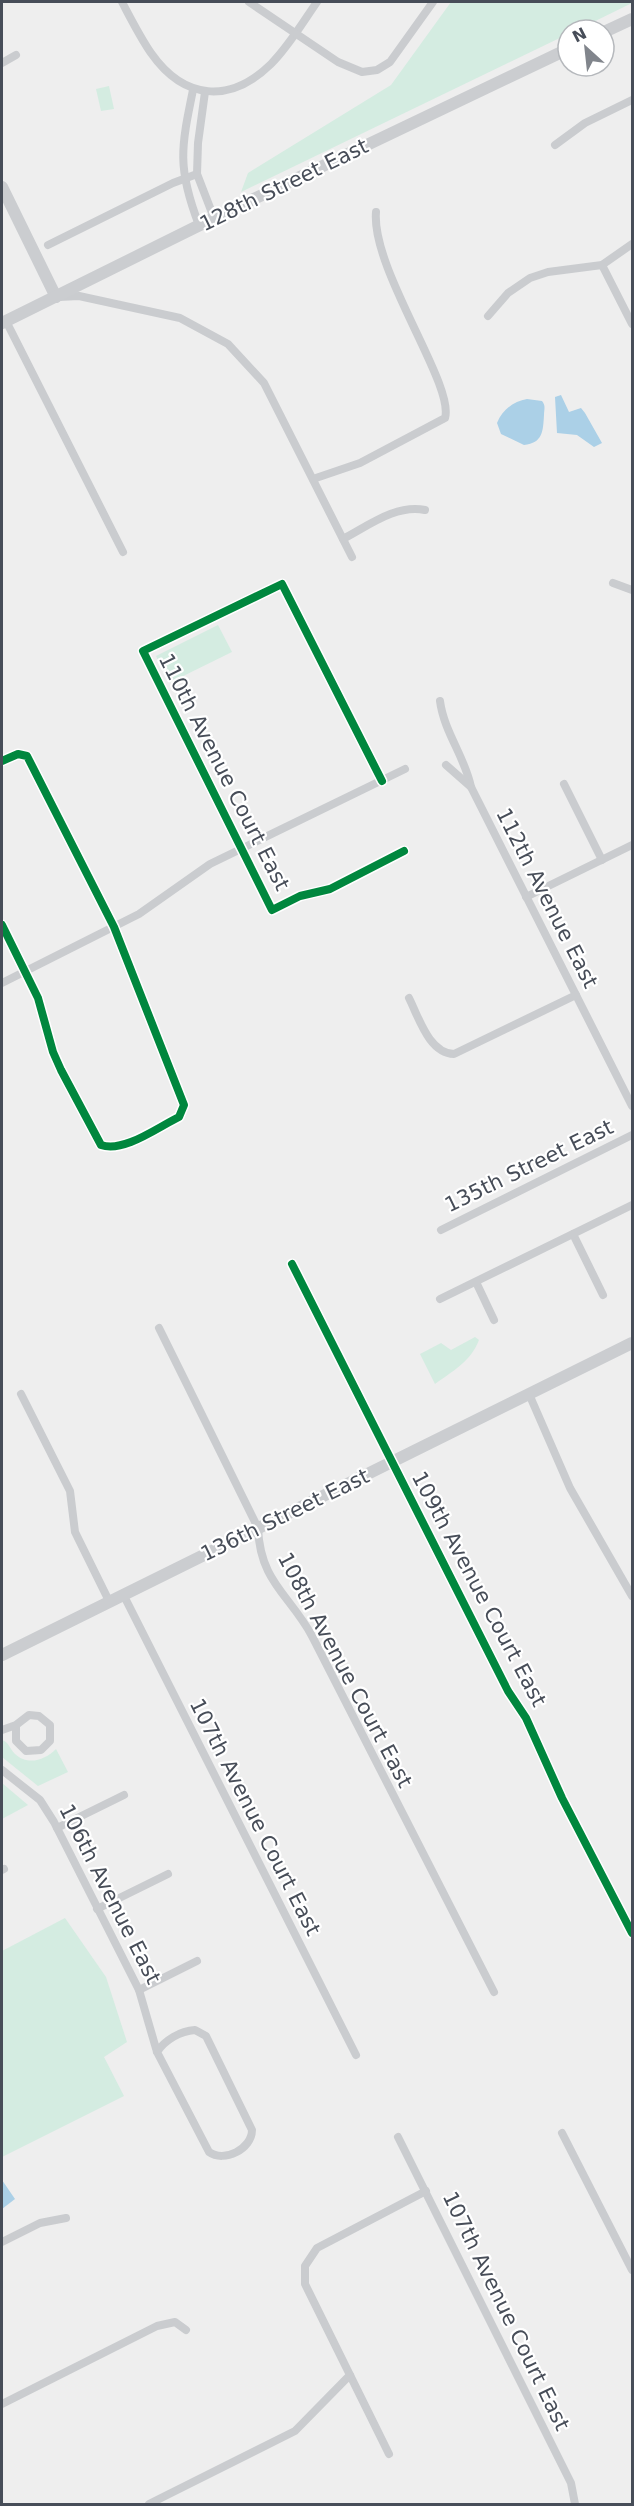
<svg xmlns="http://www.w3.org/2000/svg" width="634" height="2506" viewBox="0 0 634 2506" font-family="'DejaVu Sans',sans-serif">
<style>
.green{fill:#d4ece1}
.water{fill:#abd0e7}
.lines{fill:none;stroke-linecap:round;stroke-linejoin:round}
.street{stroke:#cacccf;stroke-width:8}
.secondary{stroke:#cbcdd0;stroke-width:12}
.cycleway-casing{stroke:#fff;stroke-width:11}
.cycleway{stroke:#00873e;stroke-width:8}
.labels{text-anchor:middle;dominant-baseline:central;stroke-width:4.5;stroke-linejoin:round;paint-order:stroke}
.street-label{font-size:21px;fill:#474d58;stroke:#fff}
</style>
<rect width="100%" height="100%" fill="#eee"/>
<g class="green">
<polygon points="451,2 632,3 577,30 568,30 568,34 241,192 248,173 391,85"/>
<polygon points="109,86 114,109 101,111 96,89"/>
<polygon points="218,625 232,652 169,683 156,656"/>
<path d="M475,1337L479,1340C471,1361 453,1371 435,1384L420,1354L441,1343L451,1350Z"/>
<path d="M2,1740C9,1742 9,1748 15,1754C28,1766 45,1760 56,1749L68,1772L38,1786L2,1757Z"/>
<polygon points="2,1783 28,1805 2,1819"/>
<polygon points="65,1918 106,1977 127,2042 104,2057 124,2096 2,2157 2,1951"/>
</g>
<g class="water">
<polygon points="561,395 569,412 581,408 585,413 602,443 594,447 577,435 557,433 555,397"/>
<path d="M527,399L542,401C546,406 544,409 544,415C543,431 543,443 524,445L501,434L497,423C502,410 514,401 527,399Z"/>
<polygon points="2,2180 15,2199 2,2209"/>
</g>
<g class="lines">
<g class="street">
<path d="M122,2C131,19 140,37 151,53C184,100 230,104 271,64C289,46 303,22 317,2"/>
<polyline points="249,2 338,62 362,72 377,70 390,62 433,2"/>
<polyline points="2,63 16,55"/>
<path d="M193,90C181,148 177,168 199,225"/>
<polyline points="205,92 198,143 197,174 214,218"/>
<polyline points="555,145 585,123 632,100"/>
<polyline points="48,245 173,183 197,174"/>
<polyline points="602,265 632,324"/>
<polyline points="59,297 79,296 180,318 228,344 264,383 352,557"/>
<polyline points="488,316 508,293 530,278 548,272 602,265 632,244"/>
<polyline points="6,321 123,552"/>
<path d="M313,479L360,463L445,418C455,385 371,269 376,212"/>
<path d="M343,539C368,526 396,504 425,510"/>
<polyline points="613,583 632,590"/>
<path d="M440,701C444,732 465,757 471,787L632,1106"/>
<path d="M2,761L18,754L27,756L114,927L184,1105L179,1117C158,1127 124,1153 101,1145L61,1070L53,1052L38,998L2,925"/>
<polyline points="446,765 471,787"/>
<polyline points="382,781 282,584 143,651 272,910 300,896 330,889 404,851"/>
<polyline points="564,784 602,860"/>
<polyline points="526,897 632,845"/>
<polyline points="2,983 139,914 210,864 405,769"/>
<path d="M409,998C419,1018 429,1053 454,1054L576,995"/>
<polyline points="441,1230 632,1135"/>
<polyline points="573,1234 603,1295"/>
<polyline points="292,1264 508,1691 526,1718 562,1798 632,1933"/>
<polyline points="476,1282 494,1320"/>
<polyline points="440,1299 632,1205"/>
<path d="M159,1328L258,1528C260,1582 290,1595 312,1636C373,1755 433,1874 494,1992"/>
<polyline points="21,1394 70,1491 75,1532 109,1601"/>
<polyline points="529,1394 570,1488 632,1596"/>
<polyline points="123,1594 356,2055"/>
<polyline points="2,1730 16,1725 29,1715 39,1716 50,1725 50,1741 41,1750 26,1751 16,1741 16,1725"/>
<path d="M2,1770L40,1800L54,1822L139,1990L157,2052L209,2152C224,2163 252,2149 252,2130L206,2036L195,2030C180,2031 165,2040 157,2052"/>
<polyline points="57,1828 124,1795"/>
<polyline points="2,1870 4,1869"/>
<polyline points="97,1909 168,1874"/>
<polyline points="139,1990 197,1961"/>
<polyline points="562,2133 632,2270"/>
<polyline points="398,2137 571,2483 575,2504"/>
<polyline points="2,2242 40,2223 66,2218"/>
<polyline points="2,2404 157,2326 175,2322 186,2330"/>
<polyline points="389,2454 305,2284 305,2266 317,2248 426,2191"/>
<polyline points="149,2504 295,2431 350,2375"/>
</g>
<g class="secondary">
<polyline points="604,32 632,19"/>
<polyline points="2,187 56,297"/>
<polyline points="2,323 214,218 568,49"/>
<polyline points="2,1655 632,1343"/>
</g>
<defs>
<g id="cycleway">
<path d="M2,761L18,754L27,756L114,927L184,1105L179,1117C158,1127 124,1153 101,1145L61,1070L53,1052L38,998L2,925"/>
<polyline points="382,781 282,584 143,651 272,910 300,896 330,889 404,851"/>
<polyline points="292,1264 508,1691 526,1718 562,1798 632,1933"/>
</g>
</defs>
<use href="#cycleway" class="cycleway-casing"/>
<use href="#cycleway" class="cycleway"/>
</g>
<g class="labels">
<g class="street-label">
<text transform="translate(284 185) rotate(-26)">128th Street East</text>
<text transform="translate(224 772) rotate(63)">110th Avenue Court East</text>
<text transform="translate(547 898) rotate(63)">112th Avenue East</text>
<text transform="translate(529 1166) rotate(-26)">135th Street East</text>
<text transform="translate(285 1515) rotate(-26)">136th Street East</text>
<text transform="translate(479 1589) rotate(62)">109th Avenue Court East</text>
<text transform="translate(345 1670) rotate(62)">108th Avenue Court East</text>
<text transform="translate(255 1817) rotate(63)">107th Avenue Court East</text>
<text transform="translate(110 1894) rotate(63)">106th Avenue East</text>
<text transform="translate(506 2311) rotate(64)">107th Avenue Court East</text>
</g>
</g>
<rect width="634" height="2506" fill="none" stroke="#474d58" stroke-width="6"/>
<g transform="translate(586 48) rotate(333)"><circle r="28" fill="#ffffff" stroke="#b5b8bc" stroke-width="1.5"/>
<path d="M0-4.5L10 22L0 15L-10 22Z" fill="#81858c"/>
<text y="-9" font-size="16" font-weight="bold" text-anchor="middle" fill="#474d58">N</text>
</g>
</svg>
